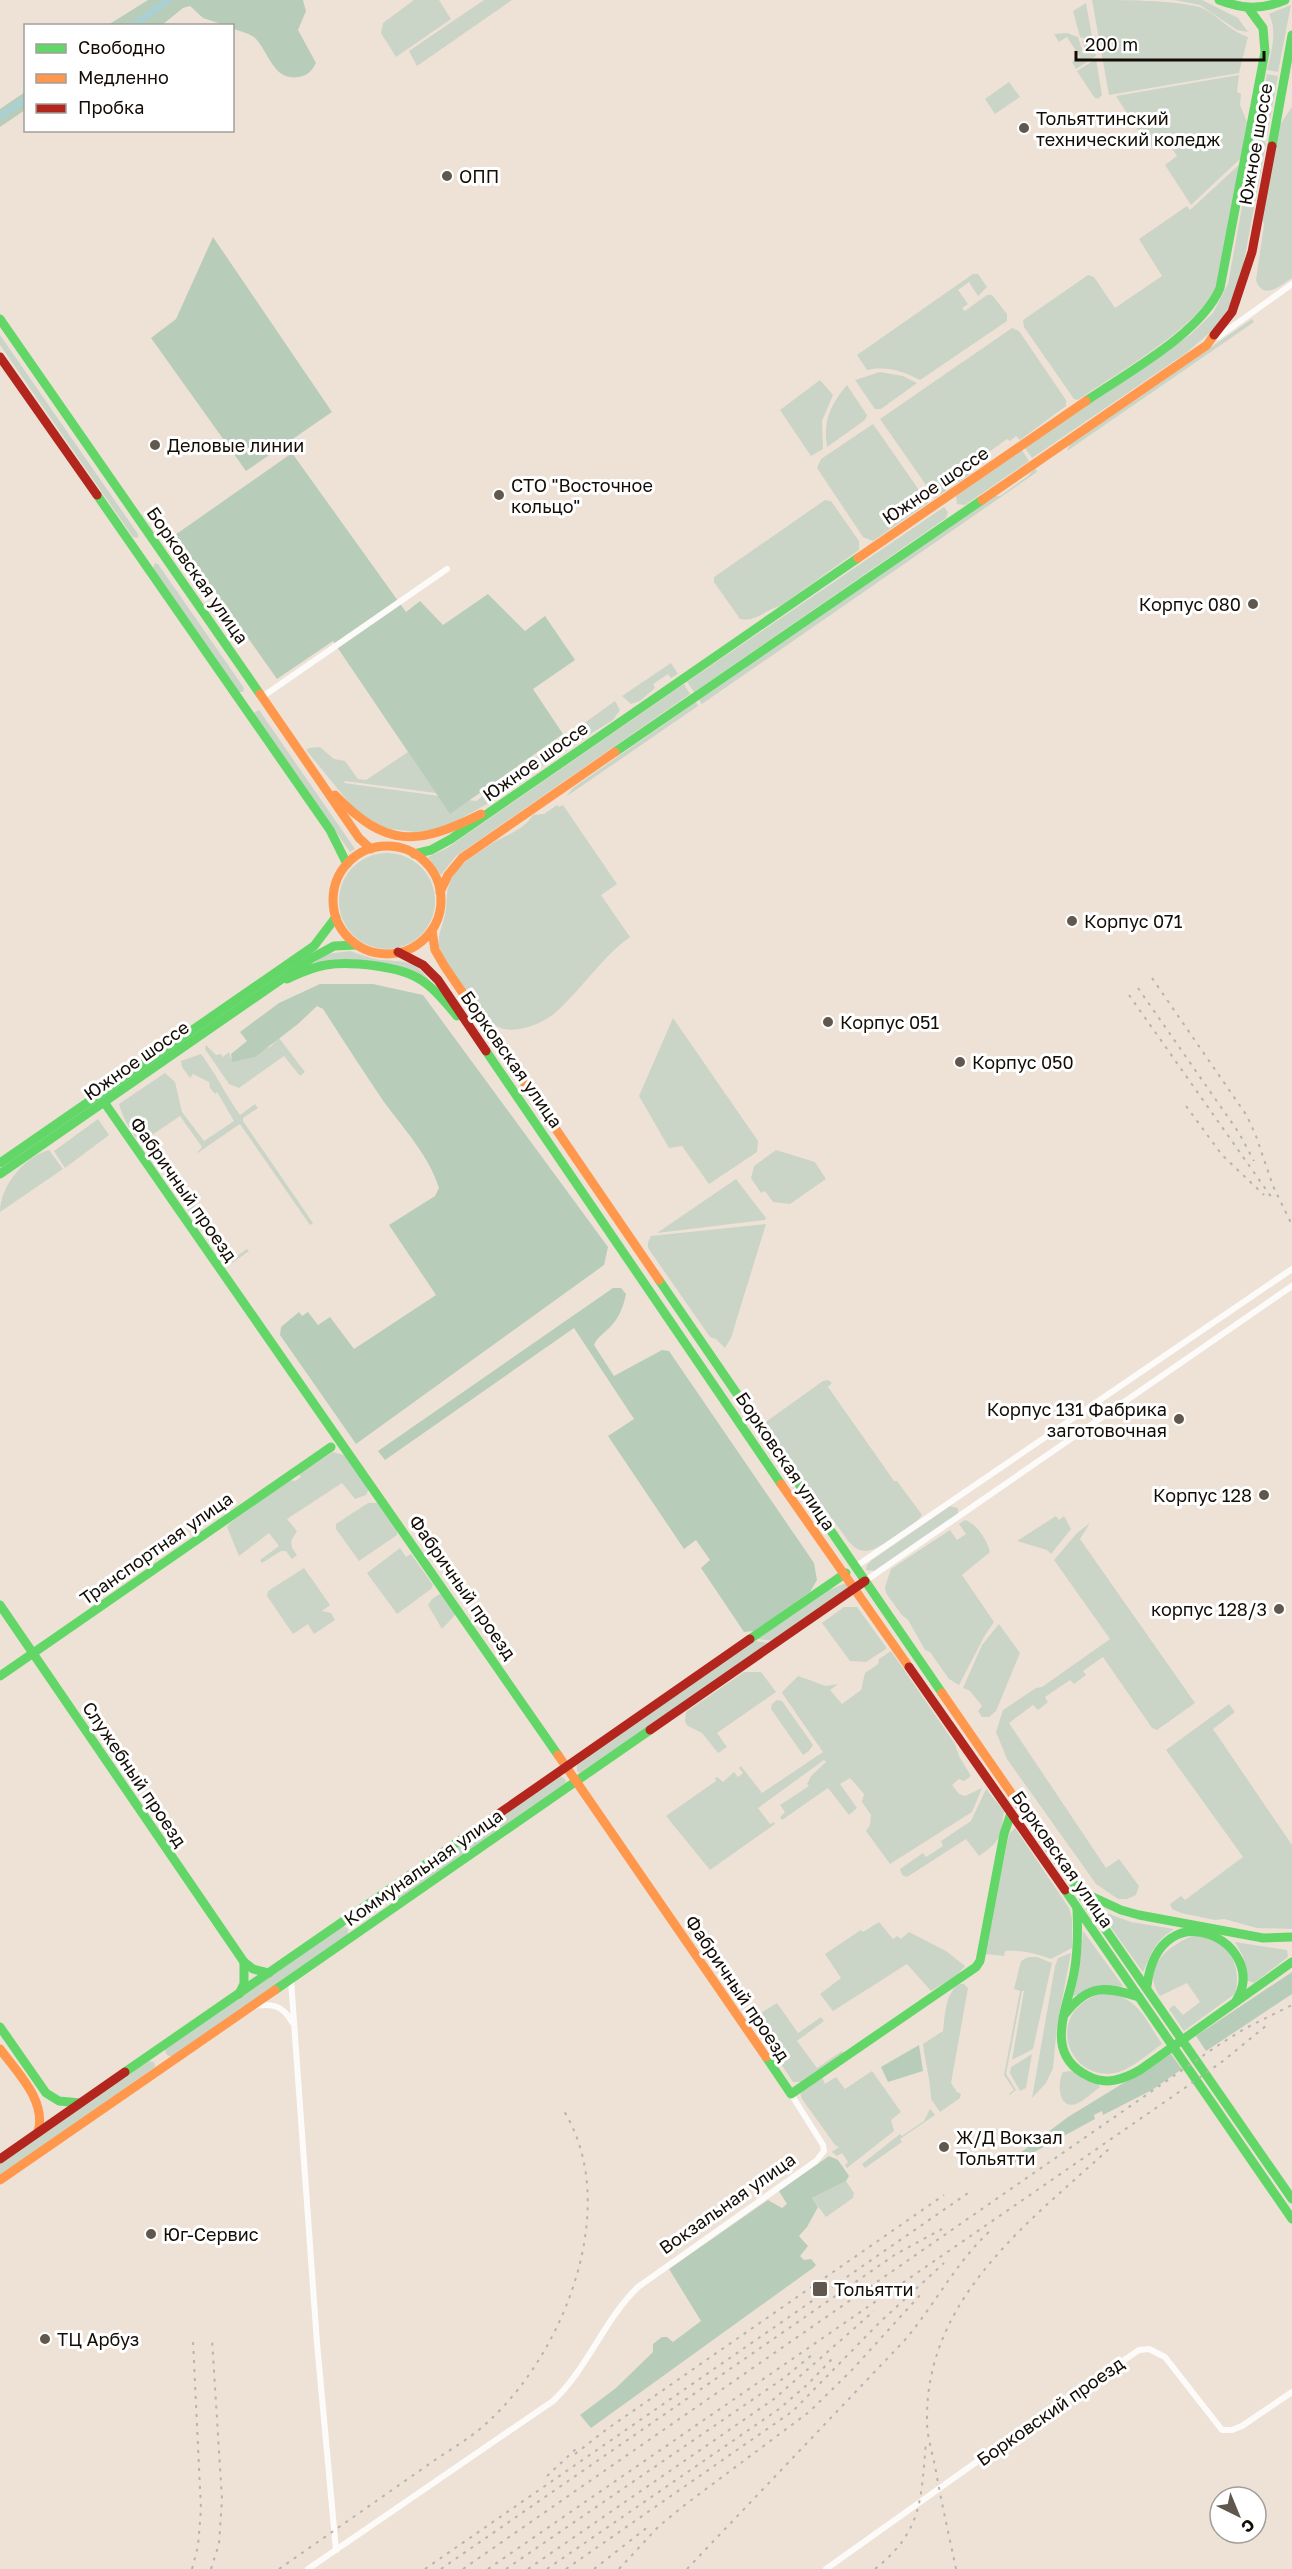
<svg xmlns="http://www.w3.org/2000/svg" width="1292" height="2569" viewBox="0 0 1292 2569" font-family="'Golos Text',sans-serif">
<style>
.green{fill:#cad5c7}
.forest{fill:#b8cdb9}
.lines{fill:none;stroke-linecap:round;stroke-linejoin:round}
.canal{stroke:#aad0d1;stroke-width:7}
.street{stroke:#fcfbf9;stroke-width:6}
.fast{stroke:#63d668;stroke-width:9}
.slow{stroke:#ff974d;stroke-width:9}
.jam{stroke:#b3261e;stroke-width:9}
.rail{stroke:#b6b3b1;stroke-width:2;stroke-dasharray:3 6;stroke-linecap:butt}
.poi-dot{fill:#60584f;stroke:#fff;stroke-width:2}
.labels{text-anchor:middle;dominant-baseline:central;stroke-width:6;stroke-linejoin:round;paint-order:stroke}
.poi-label{font-size:18px;fill:#140d06;stroke:#fff;text-anchor:start}
.street-label{font-size:18px;fill:#140d06;stroke:#fff}
</style>
<rect width="100%" height="100%" fill="#eee2d6"/>
<g class="green">
<polygon points="414,0 439,0 451,19 396,57 381,33 383,23"/>
<polygon points="484,0 512,0 417,66 409,51"/>
<path d="M1092,0C1123,0 1171,0 1200,7C1217,14 1229,31 1248,37L1239,73L1109,95Z"/>
<polygon points="1174,0 1202,0 1238,18 1248,32 1237,30 1200,5"/>
<polygon points="1086,3 1093,42 1080,37 1073,11"/>
<path d="M1291,5L1278,72L1267,70C1271,52 1278,32 1269,14Z"/>
<polygon points="1067,33 1078,37 1083,53 1086,52 1082,41 1094,45 1096,56 1076,69 1072,62 1080,57 1067,37 1059,42 1054,34"/>
<polygon points="1096,59 1102,95 1098,99 1094,97 1077,71"/>
<polygon points="1267,74 1278,76 1267,136 1263,132 1256,133"/>
<polygon points="1239,75 1237,92 1241,94 1240,105 1247,122 1241,158 1191,205 1165,165 1177,156 1167,141 1155,150 1143,138 1116,96"/>
<polygon points="1009,82 1020,97 995,114 985,99"/>
<path d="M1292,107V278C1280,286 1263,301 1256,280L1264,225L1262,216L1279,126Z"/>
<polygon points="1258,139 1263,139 1266,144 1242,272 1230,306 1213,330 1186,353 1032,458 1025,448 1190,335 1213,313 1228,284 1254,141"/>
<path d="M1241,163C1234,200 1230,254 1215,288C1198,328 1115,374 1078,400L1074,399L1024,327L1023,320L1088,275L1094,277L1115,308L1162,276L1139,239L1187,206L1190,210Z"/>
<path d="M973,274H978L987,287L978,296L969,282L958,290L968,304L962,308L965,311L987,295H992L1007,314V321L920,380C902,371 887,366 867,370L857,355Z"/>
<polygon points="1252,319 1254,322 1067,451 1070,444"/>
<polygon points="1012,328 1019,331 1066,400 1066,406 1020,440 1016,436 1010,441 1007,439 968,467 972,473 935,498 880,419"/>
<polygon points="0,335 138,534 138,538 133,537 0,345"/>
<polygon points="880,372 903,376 917,383 881,409 875,409 855,380"/>
<polygon points="820,380 833,395 822,421 823,449 811,456 780,410"/>
<path d="M847,385L867,415L865,420L827,447C823,421 830,405 847,385Z"/>
<polygon points="873,424 928,503 873,541 863,537 817,468 821,459"/>
<polygon points="1022,450 1029,461 965,505 957,504 956,496"/>
<polygon points="1035,468 1037,472 702,704 699,700 995,496 1000,496 1028,476"/>
<path d="M825,500L831,501L859,541V550L780,606C767,609 754,623 740,619L714,582V577Z"/>
<polygon points="944,507 948,512 946,518 694,692 687,682"/>
<polygon points="155,563 158,564 244,688 243,692 239,692 153,568"/>
<polygon points="671,663 678,674 671,678 668,674 653,684 655,688 640,701 631,704 622,696"/>
<polygon points="684,684 690,694 456,856 441,875 428,857 447,848"/>
<polygon points="615,701 620,710 613,720 565,750 487,804 442,829 415,832 391,829 370,823 359,815 306,750 309,748 320,747 334,759 345,761 358,779 366,780 408,752 436,793 345,781 344,783 476,801"/>
<polygon points="696,702 698,706 567,796 573,788"/>
<polygon points="259,710 355,849 350,852 254,713"/>
<path d="M557,805L559,807L563,805L617,884L601,895L630,937C601,958 582,989 555,1013C542,1024 511,1037 495,1025C486,1018 478,1005 471,996L468,998C459,984 444,967 440,951C436,937 442,928 445,915C447,906 446,896 448,888C454,866 471,858 488,846C504,835 522,832 533,815L544,814Z"/>
<circle cx="387" cy="901" r="48"/>
<path d="M350,951C360,954 371,959 382,960C408,962 414,960 431,982L410,970L308,967L327,954Z"/>
<polygon points="673,1018 758,1141 757,1152 709,1184 682,1146 669,1148 639,1096"/>
<polygon points="279,1038 305,1072 300,1076 284,1056 239,1088 229,1084 205,1049 206,1045 216,1055 221,1054 223,1057 229,1052 231,1059 270,1047"/>
<path d="M201,1054C216,1074 226,1095 240,1115L255,1104L258,1108L243,1118V1121L313,1223L310,1225L240,1124L196,1154L202,1147L180,1116L149,1137L194,1204L196,1208L193,1212L189,1211C179,1197 172,1180 160,1167C145,1149 125,1128 119,1104L165,1073L175,1082L182,1112L204,1141L234,1121L217,1092L215,1094L210,1088L209,1082L193,1074L190,1078L182,1067L181,1061Z"/>
<polygon points="98,1119 109,1135 65,1168 54,1151"/>
<path d="M49,1150L63,1169L0,1212C0,1186 24,1157 49,1150Z"/>
<polygon points="776,1150 815,1162 826,1179 790,1204 773,1202 765,1191 761,1193 751,1178 754,1166"/>
<polygon points="736,1179 766,1218 765,1220 657,1233"/>
<polygon points="200,1218 205,1219 233,1259 247,1249 249,1251 228,1266 197,1222"/>
<polygon points="766,1224 731,1338 725,1348 716,1339 710,1337 648,1248 648,1242 651,1236"/>
<path d="M828,1380L832,1383L828,1387L894,1481H897L922,1515C916,1525 877,1551 866,1551C858,1551 854,1547 849,1542L763,1424L823,1381Z"/>
<polygon points="333,1452 344,1455 369,1489 366,1495 355,1499 342,1483 287,1519 297,1531 291,1541 292,1548 297,1555 292,1559 286,1551 281,1551 262,1563 260,1560 279,1546 269,1533 239,1556 227,1527 230,1523 289,1480 295,1481 301,1477 299,1474"/>
<polygon points="368,1503 378,1503 397,1530 397,1535 359,1561 336,1529 336,1524"/>
<polygon points="950,1506 958,1508 958,1514 875,1571 866,1570 867,1565 872,1560"/>
<polygon points="1056,1516 1059,1520 1064,1516 1071,1529 1051,1554 1047,1550 1017,1541"/>
<path d="M965,1520C977,1524 987,1540 990,1552L962,1575L994,1622L985,1635L959,1685L949,1679L930,1652L925,1650L908,1620L901,1614L886,1593L885,1587L891,1569L950,1530L957,1540L966,1534L959,1524Z"/>
<polygon points="1090,1523 1080,1539 1195,1703 1157,1730 1152,1728 1103,1657 1083,1671 1086,1675 1074,1684 1070,1680 1045,1697 1048,1702 1038,1710 1033,1705 1009,1723 1106,1868 1119,1859 1139,1886 1136,1895 1127,1899 1118,1899 1096,1884 1007,1759 996,1732 1003,1710 1036,1688 1042,1687 1110,1639 1054,1560 1077,1533"/>
<polygon points="400,1548 406,1557 411,1554 433,1585 431,1589 397,1614 367,1573"/>
<polygon points="304,1568 330,1605 322,1611 331,1613 335,1620 314,1634 308,1624 293,1634 267,1596 268,1591"/>
<polygon points="846,1583 848,1588 843,1593 772,1641 758,1639 829,1590"/>
<polygon points="441,1593 456,1614 442,1629 428,1605 432,1599"/>
<polygon points="844,1607 857,1607 886,1647 886,1649 866,1662 850,1661 822,1623"/>
<polygon points="999,1624 1020,1653 996,1711 989,1717 982,1717 978,1711 982,1706 970,1691 963,1688 982,1645"/>
<polygon points="755,1641 770,1643 580,1773 577,1771 577,1764"/>
<polygon points="891,1651 955,1744 959,1756 971,1776 964,1781 959,1779 952,1785 959,1794 965,1796 982,1788 972,1812 890,1864 866,1831 870,1825 871,1815 862,1802 864,1794 850,1778 840,1784 857,1808 849,1815 828,1788 782,1820 780,1817 785,1812 780,1805 809,1786 807,1784 811,1776 826,1762 824,1760 758,1808 770,1824 774,1822 775,1824 710,1870 666,1816 716,1781 715,1778 717,1777 723,1782 734,1772 738,1777 743,1773 739,1768 741,1766 762,1793 823,1752 782,1693 783,1691 798,1676 826,1686 838,1684 830,1690 842,1704 861,1690 865,1673 878,1664 879,1659"/>
<polygon points="744,1672 761,1672 776,1692 717,1733 727,1747 718,1753 702,1733 688,1726 685,1722 686,1712"/>
<polygon points="777,1700 782,1701 813,1745 809,1751 803,1755 771,1709 772,1704"/>
<polygon points="1229,1704 1235,1712 1213,1729 1292,1845 1292,1929 1257,1928 1224,1919 1215,1920 1181,1913 1172,1909 1170,1904 1181,1896 1185,1900 1243,1857 1166,1750"/>
<polygon points="560,1776 565,1779 566,1783 399,1899 393,1891"/>
<path d="M986,1789L1004,1811C1000,1838 1002,1840 979,1856L966,1839L907,1877L902,1875L900,1869L923,1853L926,1857L943,1846L941,1841L971,1821Z"/>
<path d="M1015,1828L1069,1908L1072,1918V1948L1051,1959C1036,1953 1021,1950 1005,1951L1004,1956L985,1954L1009,1834Z"/>
<path d="M1104,1912L1131,1922L1174,1929C1153,1943 1153,1951 1143,1972L1102,1915Z"/>
<polygon points="879,1922 893,1939 897,1936 901,1939 909,1932 946,1951 965,1966 957,1975 931,1991 907,1964 833,2011 820,1994 841,1978 825,1954 861,1930 863,1932"/>
<polygon points="343,1926 348,1929 348,1934 171,2057 166,2054 165,2049"/>
<polygon points="1083,1931 1123,1986 1072,1996 1081,1956"/>
<path d="M1195,1935C1228,1935 1241,1963 1236,1993L1184,2031L1169,2009L1174,2005L1183,2015L1200,2002L1187,1983L1160,1996C1140,1967 1169,1945 1195,1935Z"/>
<polygon points="1235,1942 1287,1950 1288,1957 1254,1983 1246,1980 1243,1956"/>
<polygon points="1071,1953 1057,2026 1053,2068 1046,2083 1032,2098 1055,1966 1058,1958"/>
<polygon points="1028,1957 1037,1957 1052,1963 1033,2049 1012,2060 1024,1991 1022,1991 1006,2074 1016,2090 1010,2095 1009,2094 1014,2090 1004,2075 1020,1991 1014,1989 1021,1961"/>
<path d="M960,1984H964L968,1988L951,2083L957,2092L961,2094L960,2098L940,2112L931,2099C931,2082 925,2062 923,2044L943,2031L942,2040C945,2023 943,1993 960,1984Z"/>
<path d="M1102,1993C1138,1995 1144,2018 1162,2044C1151,2052 1132,2068 1119,2072C1070,2086 1040,2013 1102,1993Z"/>
<polygon points="777,2003 798,2033 821,2017 824,2021 797,2041 817,2068 842,2051 844,2053 802,2082 793,2082 751,2019"/>
<polygon points="1032,2054 1026,2088 1020,2091 1010,2073 1011,2067"/>
<polygon points="149,2061 154,2062 155,2067 0,2176 0,2163"/>
<polygon points="872,2071 901,2112 891,2120 894,2131 847,2168 845,2165 848,2162 842,2153 837,2156 832,2152 839,2147 835,2145 802,2099 800,2092 822,2077 825,2084 836,2077 845,2089"/>
<path d="M1071,2071L1098,2084L1100,2087C1093,2092 1084,2101 1076,2104C1058,2110 1057,2082 1063,2072Z"/>
<polygon points="930,2109 935,2115 900,2139 902,2142 865,2168 862,2164 900,2134 902,2136 924,2121"/>
<polygon points="846,2181 854,2193 853,2198 826,2217 812,2198"/>
</g>
<g class="forest">
<path d="M148,0H303L306,11L298,30L316,63C312,71 307,76 298,77C273,81 269,52 255,38C249,33 240,31 233,29L232,26L224,25L203,18L190,6L183,8L162,25H108Z"/>
<polygon points="25,92 25,110 0,127 0,109"/>
<polygon points="213,237 332,412 246,471 151,338 176,319"/>
<polygon points="292,453 406,612 420,601 443,625 488,594 525,631 545,616 575,660 533,689 563,734 450,814 333,641 277,679 175,535"/>
<path d="M320,984H373L423,995L608,1247L604,1265L356,1444L280,1335L281,1327L299,1312L302,1316L308,1312L318,1325L330,1317L354,1349L436,1295L389,1225L435,1196L439,1188C429,1156 404,1129 384,1102C363,1071 343,1040 323,1009L317,1006L298,1024L255,1057L232,1062L231,1054L247,1041L240,1032L279,1003Z"/>
<path d="M613,1288H621L626,1294C624,1305 619,1318 611,1326C605,1333 597,1337 594,1345L614,1376L662,1350L669,1351L814,1563L817,1580L810,1592L754,1631L744,1632L701,1568L710,1560L696,1540L684,1549L608,1436L634,1419L574,1328L385,1460L378,1451Z"/>
<polygon points="1292,1972 1292,1994 1206,2051 1196,2036"/>
<polygon points="919,2045 923,2071 888,2082 881,2067"/>
<polygon points="1171,2054 1182,2069 1152,2090 1103,2115 1102,2111 1094,2115 1095,2119 1007,2167 1004,2165 1068,2117"/>
<polygon points="829,2156 838,2160 849,2176 846,2181 812,2198 818,2207 807,2227 799,2236 808,2246 800,2256 804,2260 811,2259 816,2265 813,2268 591,2428 580,2415 616,2388 653,2352 653,2344 662,2337 667,2337 673,2342 701,2321 669,2269 768,2200 782,2208 787,2204 779,2191"/>
</g>
<g class="lines">
<g class="canal">
<polyline points="132,26 169,0"/>
<polyline points="0,116 26,99"/>
</g>
<g class="street">
<polyline points="1218,337 1292,284"/>
<polyline points="262,697 447,569"/>
<polyline points="855,1567 1292,1269"/>
<polyline points="865,1581 1292,1286"/>
<polyline points="291,1980 317,2343 336,2550"/>
<path d="M253,2006C271,2003 283,2005 292,2022"/>
<path d="M308,2569L553,2401C588,2368 603,2321 638,2287L816,2161L824,2151L823,2145L791,2094"/>
<polyline points="826,2569 1034,2421 1139,2350 1149,2349 1165,2357 1222,2430 1232,2430 1242,2426 1292,2392"/>
</g>
<g class="fast">
<path d="M1219,0C1242,9 1262,10 1285,0"/>
<polyline points="1272,146 1292,35"/>
<polyline points="0,319 260,694"/>
<path d="M1086,401C1127,373 1201,333 1220,288L1265,52L1263,28L1249,9"/>
<polyline points="97,495 330,830 347,864"/>
<polyline points="615,752 982,500"/>
<polyline points="414,854 431,850 451,839 858,558"/>
<path d="M287,979C300,973 312,967 326,965C350,961 401,966 421,980C435,989 446,1003 457,1016"/>
<polyline points="486,1051 781,1484"/>
<polyline points="104,1102 558,1755"/>
<polyline points="0,1163 314,946 336,917"/>
<polyline points="0,1174 312,958 334,946 356,945"/>
<polyline points="659,1280 942,1693"/>
<polyline points="0,1605 244,1962 253,1969 269,1973"/>
<polyline points="750,1639 846,1573"/>
<polyline points="0,1676 331,1447"/>
<polyline points="1045,1842 1292,2199"/>
<polyline points="1065,1890 1292,2219"/>
<polyline points="1080,1891 1121,1910 1139,1915 1263,1938 1292,1937"/>
<path d="M1077,1909C1078,1930 1078,1952 1074,1973C1067,2010 1043,2054 1088,2076C1106,2086 1124,2079 1140,2070L1292,1962"/>
<path d="M1147,1986C1159,1886 1272,1944 1236,2001"/>
<polyline points="275,1990 650,1730"/>
<polyline points="239,1994 244,1984 244,1962"/>
<path d="M1065,2014C1088,1984 1105,1986 1139,1997"/>
<polyline points="0,2027 46,2093 59,2101 80,2103"/>
<polyline points="766,2057 791,2094 976,1967 980,1961 1004,1834 1011,1813"/>
<polyline points="125,2072 494,1817"/>
</g>
<g class="slow">
<polyline points="982,500 1207,345 1214,335"/>
<polyline points="858,558 1086,401"/>
<polyline points="260,694 359,838 371,849"/>
<path d="M335,795C386,848 417,846 481,814"/>
<circle cx="387" cy="900" r="54"/>
<polyline points="440,892 448,875 462,858 615,752"/>
<polyline points="432,931 435,950 445,967 659,1280"/>
<polyline points="781,1484 909,1667"/>
<polyline points="942,1693 1045,1842"/>
<polyline points="558,1755 766,2057"/>
<path d="M0,2049C17,2072 47,2101 38,2132"/>
<polyline points="0,2180 275,1990"/>
</g>
<g class="jam">
<polyline points="1214,335 1232,312 1252,252 1272,146"/>
<polyline points="0,357 97,495"/>
<polyline points="398,952 423,965 438,980 486,1051"/>
<polyline points="909,1667 1065,1890"/>
<polyline points="650,1730 865,1581"/>
<polyline points="494,1817 750,1639"/>
<polyline points="0,2159 125,2072"/>
</g>
<g class="rail">
<polyline points="1152,978 1247,1116 1256,1136 1273,1186 1292,1225"/>
<polyline points="1138,988 1239,1133 1254,1161"/>
<polyline points="1129,995 1272,1198"/>
<polyline points="1186,1106 1222,1155 1264,1195"/>
<polyline points="575,2454 607,2429 944,2195"/>
<polyline points="547,2476 578,2447"/>
<polyline points="192,2569 198,2546 201,2509 193,2341"/>
<polyline points="211,2569 219,2544 222,2499 212,2339"/>
<path d="M279,2569C328,2535 376,2501 425,2467C447,2451 472,2438 491,2419C566,2349 623,2202 562,2108"/>
<polyline points="425,2569 971,2191"/>
<polyline points="441,2569 896,2254 942,2229"/>
<polyline points="463,2569 1214,2048 1244,2029 1292,2005"/>
<polyline points="488,2569 1169,2099 1223,2061 1267,2025"/>
<polyline points="506,2569 784,2378 813,2354"/>
<polyline points="528,2569 774,2399 874,2311"/>
<polyline points="547,2569 779,2409 808,2384 832,2359"/>
<polyline points="566,2569 793,2411 879,2323 944,2263"/>
<polyline points="594,2569 649,2526"/>
<polyline points="619,2569 659,2526 686,2504 809,2412 851,2371 922,2293"/>
<path d="M687,2569L904,2341C935,2305 955,2263 991,2230"/>
<path d="M875,2569C923,2531 921,2498 926,2442"/>
<path d="M956,2569C949,2535 941,2501 935,2466C932,2452 927,2436 927,2421C925,2298 1029,2222 1111,2147"/>
</g>
</g>
<g class="poi-dot">
<circle cx="1024" cy="128" r="6"/>
<circle cx="447" cy="176" r="6"/>
<circle cx="155" cy="445" r="6"/>
<circle cx="499" cy="495" r="6"/>
<circle cx="1253" cy="604" r="6"/>
<circle cx="1072" cy="921" r="6"/>
<circle cx="828" cy="1022" r="6"/>
<circle cx="960" cy="1062" r="6"/>
<circle cx="1179" cy="1419" r="6"/>
<circle cx="1264" cy="1495" r="6"/>
<circle cx="1279" cy="1609" r="6"/>
<circle cx="944" cy="2147" r="6"/>
<circle cx="151" cy="2234" r="6"/>
<rect x="812" y="2281" width="16" height="16" rx="3"/>
<circle cx="45" cy="2339" r="6"/>
</g>
<g class="labels">
<g class="poi-label">
<text x="1036" y="118">Тольяттинский<tspan x="1036" dy="21">технический коледж</tspan></text>
<text x="459" y="176">ОПП</text>
<text x="167" y="445">Деловые линии</text>
<text x="511" y="485">СТО "Восточное<tspan x="511" dy="21">кольцо"</tspan></text>
<text x="1241" y="604" text-anchor="end">Корпус 080</text>
<text x="1084" y="921">Корпус 071</text>
<text x="840" y="1022">Корпус 051</text>
<text x="972" y="1062">Корпус 050</text>
<text x="1167" y="1409" text-anchor="end">Корпус 131 Фабрика<tspan x="1167" dy="21">заготовочная</tspan></text>
<text x="1252" y="1495" text-anchor="end">Корпус 128</text>
<text x="1267" y="1609" text-anchor="end">корпус 128/3</text>
<text x="956" y="2137">Ж/Д Вокзал<tspan x="956" dy="21">Тольятти</tspan></text>
<text x="163" y="2234">Юг-Сервис</text>
<text x="834" y="2289">Тольятти</text>
<text x="57" y="2339">ТЦ Арбуз</text>
</g>
<g class="street-label">
<text transform="translate(1255 144) rotate(-80)">Южное шоссе</text>
<text transform="translate(935 485) rotate(-34)">Южное шоссе</text>
<text transform="translate(198 575) rotate(55)">Борковская улица</text>
<text transform="translate(535 761) rotate(-35)">Южное шоссе</text>
<text transform="translate(512 1059) rotate(55)">Борковская улица</text>
<text transform="translate(136 1060) rotate(-35)">Южное шоссе</text>
<text transform="translate(184 1189) rotate(55)">Фабричный проезд</text>
<text transform="translate(786 1461) rotate(56)">Борковская улица</text>
<text transform="translate(156 1548) rotate(-35)">Транспортная улица</text>
<text transform="translate(463 1587) rotate(55)">Фабричный проезд</text>
<text transform="translate(135 1774) rotate(56)">Служебный проезд</text>
<text transform="translate(1063 1859) rotate(55)">Борковская улица</text>
<text transform="translate(423 1867) rotate(-35)">Коммунальная улица</text>
<text transform="translate(738 1988) rotate(56)">Фабричный проезд</text>
<text transform="translate(727 2203) rotate(-35)">Вокзальная улица</text>
<text transform="translate(1050 2411) rotate(-35)">Борковский проезд</text>
</g>
</g>
<rect x="24" y="24" width="210" height="108" fill="#ffffff" stroke="#a19e9b" stroke-width="1.5"/>
<rect x="36" y="44" width="30" height="9" fill="#63d668" stroke="#a19e9b" stroke-width="1.5"/>
<text x="78" y="54" font-size="18" fill="#140d06">Свободно</text>
<rect x="36" y="74" width="30" height="9" fill="#ff974d" stroke="#a19e9b" stroke-width="1.5"/>
<text x="78" y="84" font-size="18" fill="#140d06">Медленно</text>
<rect x="36" y="104" width="30" height="9" fill="#b3261e" stroke="#a19e9b" stroke-width="1.5"/>
<text x="78" y="114" font-size="18" fill="#140d06">Пробка</text>
<g transform="translate(1238 2515) rotate(137)"><circle r="28" fill="#ffffff" stroke="#a19e9b" stroke-width="1.5"/>
<path d="M0-4.5L10 22L0 15L-10 22Z" fill="#60584f"/>
<text y="-9" font-size="16" font-weight="bold" text-anchor="middle" fill="#140d06">С</text>
</g>
<path d="M1076 51v9h188v-9" fill="none" stroke="#140d06" stroke-width="3"/>
<text x="1085" y="51" font-size="18" fill="#140d06" stroke="#ffffff" stroke-width="4.5" paint-order="stroke">200 m</text>
</svg>
